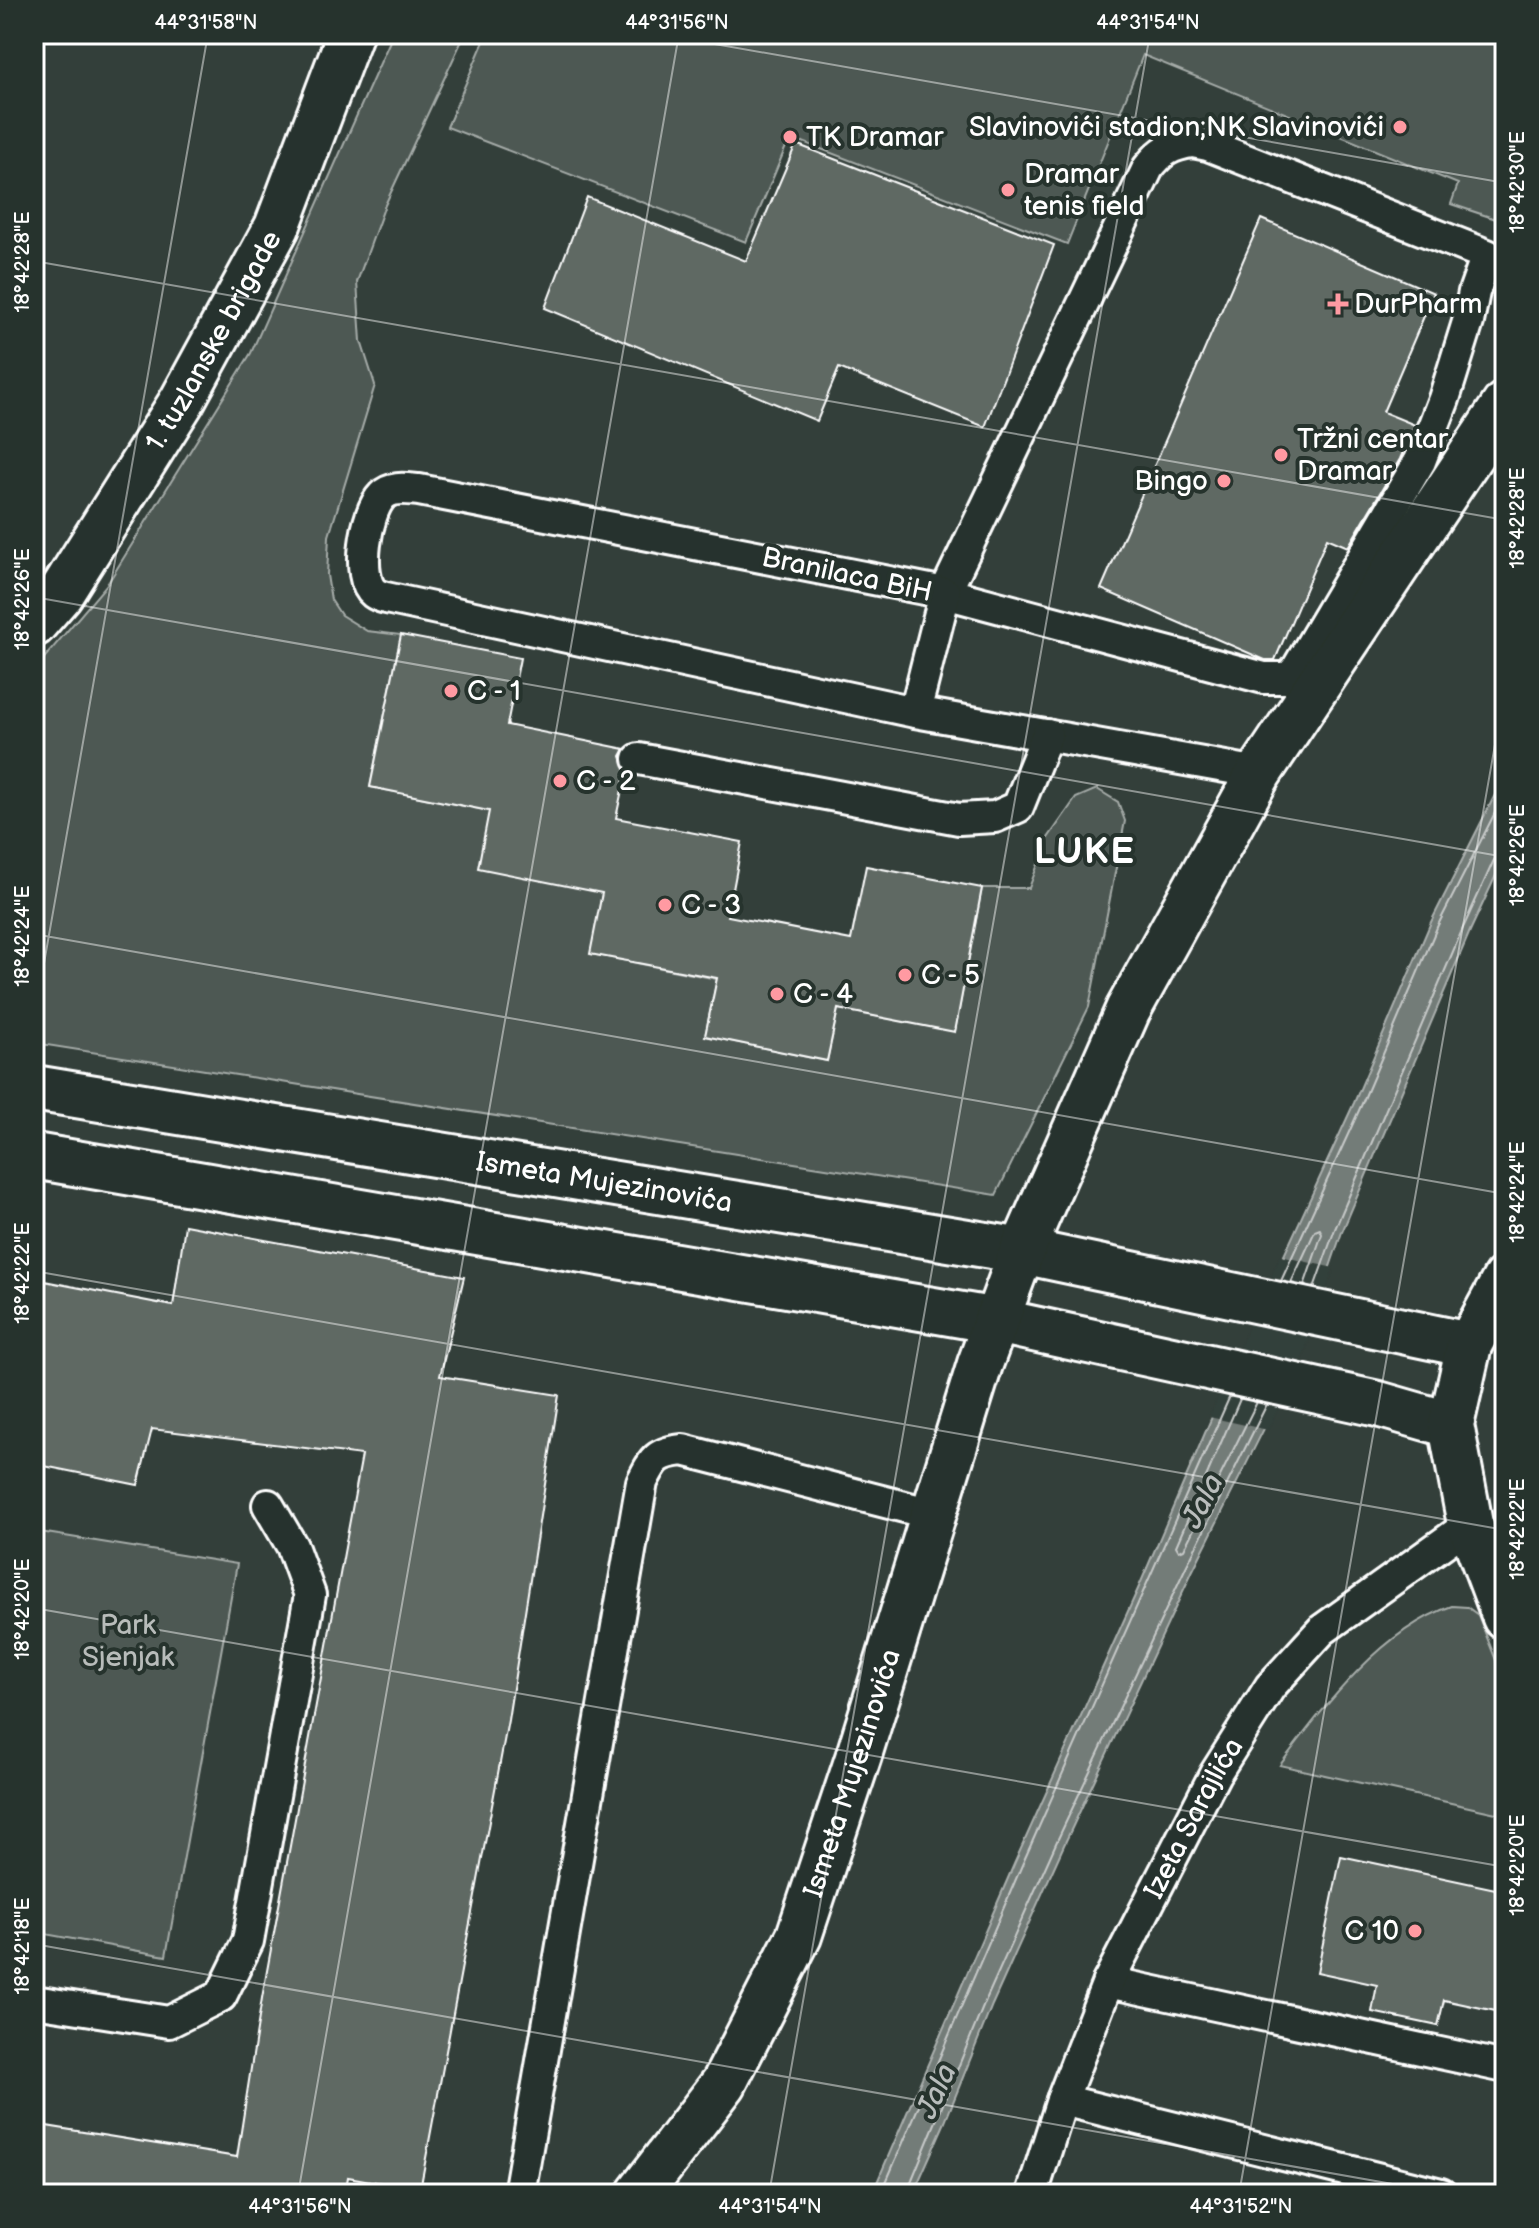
<svg xmlns="http://www.w3.org/2000/svg" width="1539" height="2228" viewBox="0 0 1539 2228" font-family="'Balsamiq Sans',sans-serif">
<style>
.green{fill:#4d5853;stroke:#a6aca9;stroke-width:2}
.water{fill:#737b78;stroke:#abb0ae;stroke-width:2}
.pier{fill:#333f3a}
.lines{fill:none;stroke-linecap:round;stroke-linejoin:round}
.shore{stroke:#c7cac9;stroke-width:2}
.building{fill:#5f6964;stroke:#fff;stroke-width:2}
.lane-casing{stroke:#fff;stroke-width:36}
.street-casing{stroke:#fff;stroke-width:50}
.primary-casing{stroke:#fff;stroke-width:50}
.lane{stroke:#26332d;stroke-width:30}
.street{stroke:#26332d;stroke-width:44}
.primary{stroke:#26332d;stroke-width:44}
.ticks{fill:none;stroke:#fff;stroke-width:2;stroke-opacity:0.45}
.poi-dot{fill:#ff9aa2;stroke:#26332d;stroke-width:3}
.labels{text-anchor:middle;dominant-baseline:central;stroke-width:8;stroke-linejoin:round;paint-order:stroke}
.poi-label{font-size:28px;fill:#fff;stroke:#26332d;text-anchor:start}
.street-label{font-size:28px;fill:#fff;stroke:#26332d}
.park-label{font-size:28px;fill:#b8bcba;stroke:#26332d}
.water-label{font-size:30px;font-style:italic;fill:#b9bdbc;stroke:#26332d}
.district-label{font-size:36px;font-weight:bold;letter-spacing:2px;fill:#fff;stroke:#26332d}
.neatline{fill:none;stroke:#fff;stroke-width:3}
.ticks-label{font-size:20px;text-anchor:middle;fill:#fff}
</style>
<rect width="100%" height="100%" fill="#333f3a"/>
<filter id="ink" filterUnits="userSpaceOnUse"><feTurbulence type="fractalNoise" baseFrequency=".0125" numOctaves="2"/><feDisplacementMap in="SourceGraphic" scale="16" xChannelSelector="R" yChannelSelector="G"/><feConvolveMatrix kernelMatrix="1 2 1 2 8 2 1 2 1" color-interpolation-filters="sRGB"/></filter>
<g filter="url(#ink)">
<g class="green">
<polygon points="393,34 465,34 385,205 357,282 361,341 375,385 329,536 327,575 331,600 341,615 367,631 401,635 370,787 489,811 602,893 591,954 717,979 705,1036 827,1061 838,1009 955,1031 982,888 1029,888 1048,838 1076,798 1097,789 1118,802 1125,821 1089,1007 996,1195 34,1043 34,670 108,583 251,353"/>
<polygon points="487,34 1505,34 1505,222 1451,204 1458,184 1143,55 1067,244 790,137 746,242 447,127"/>
<polygon points="34,1531 237,1564 166,1956 34,1932"/>
<path d="M1452,1606L1467,1607L1478,1615L1505,1683V1815L1280,1765C1324,1707 1381,1630 1452,1606Z"/>
</g>
<polygon class="water" points="1505,775 1505,856 1470,931 1342,1232 1296,1365 1192,1572 1064,1845 992,2005 945,2122 913,2194 872,2194 1015,1862 1138,1589 1242,1347 1354,1103 1431,922"/>
<polygon class="pier" points="1280,1256 1334,1268 1300,1366 1268,1430 1209,1417"/>
<g class="lines">
<g class="shore">
<polyline points="1281,1281 1361,1106 1438,925 1505,793"/>
<polyline points="1291,1283 1315,1231 1320,1229 1322,1234 1304,1286"/>
<polyline points="1314,1288 1335,1229 1463,928 1494,860 1505,855"/>
<polyline points="1240,1399 1176,1546 1179,1551 1184,1549 1257,1402"/>
<polyline points="881,2194 1022,1865 1230,1396"/>
<polyline points="906,2194 985,2002 1057,1841 1185,1569 1267,1404"/>
</g>
</g>
<g class="building">
<polygon points="796,144 1054,245 985,427 839,368 817,421 545,308 587,197 746,261"/>
<polygon points="1261,219 1434,293 1383,412 1415,425 1411,434 1400,459 1348,547 1327,538 1275,660 1265,660 1101,589"/>
<polygon points="401,635 520,658 507,725 625,749 621,756 626,771 616,818 742,842 728,916 851,940 866,866 982,888 955,1032 838,1009 827,1061 705,1036 717,978 590,954 602,893 478,868 489,811 370,787"/>
<polygon points="185,1225 464,1277 440,1376 559,1395 508,1720 420,2190 348,2177 345,2194 34,2194 34,2124 237,2157 262,1998 362,1455 152,1429 138,1485 34,1464 34,1279 173,1306"/>
<polygon points="1341,1856 1505,1891 1505,2013 1444,2000 1438,2026 1372,2012 1377,1985 1317,1972"/>
</g>
<g class="lines">
<defs>
<g id="lane">
<path d="M1193,142L1208,145L1487,255L1474,292L1468,322L1444,399L1420,461L1297,669L1289,678H1264L945,593L1148,168C1161,151 1171,145 1193,142Z"/>
<path d="M915,712L945,593L419,490C407,489 391,486 382,496C366,512 355,578 374,593C378,596 382,597 386,598L915,712L1259,773"/>
<polyline points="639,759 959,819 995,817 1018,807 1047,735"/>
<polyline points="1108,1982 1505,2067"/>
<polyline points="34,2001 169,2022 221,1996 248,1941 310,1595 292,1546 268,1505"/>
<polyline points="1062,2100 1441,2194"/>
<path d="M519,2194L642,1482C654,1458 657,1453 683,1450L932,1514"/>
<path id="s1" d="M1032,2194L1062,2100L1108,1982L1215,1774L1270,1687L1322,1630L1470,1524"/>
</g>
<g id="street">
<path id="s2" d="M34,1088L1022,1251L1469,1345"/>
<polyline points="34,1156 997,1321 1378,1404 1451,1425"/>
<polyline points="1505,1279 1469,1345 1451,1425 1470,1524 1505,1617"/>
<path id="s3" d="M639,2194L724,2083L799,1936L859,1755L980,1364L1022,1251L1128,1010L1259,773L1505,404"/>
</g>
<g id="primary">
<path id="s4" d="M34,624L61,593L182,401L277,227L350,34"/>
</g>
</defs>
<use href="#lane" class="lane-casing"/>
<use href="#street" class="street-casing"/>
<use href="#primary" class="primary-casing"/>
<use href="#lane" class="lane"/>
<use href="#street" class="street"/>
<use href="#primary" class="primary"/>
</g>
</g>
<path class="ticks" d="M658,34L1505,183M34,261L1505,520M34,597L1505,857M34,934L1505,1194M34,1020L208,34M34,1271L1505,1530M34,1608L1505,1867M34,1944L1449,2194M298,2194L679,34M769,2194L1150,34M1239,2194L1505,688"/>
<g class="poi-dot">
<circle cx="1400" cy="127" r="8"/>
<circle cx="790" cy="137" r="8"/>
<circle cx="1008" cy="190" r="8"/>
<path d="M1334 292h8v8h8v8h-8v8h-8v-8h-8v-8h8z"/>
<circle cx="1281" cy="455" r="8"/>
<circle cx="1224" cy="481" r="8"/>
<circle cx="451" cy="691" r="8"/>
<circle cx="560" cy="781" r="8"/>
<circle cx="665" cy="905" r="8"/>
<circle cx="905" cy="975" r="8"/>
<circle cx="777" cy="994" r="8"/>
<circle cx="1415" cy="1931" r="8"/>
</g>
<g class="labels">
<g class="poi-label">
<text x="1384" y="127" text-anchor="end">Slavinovići stadion;NK Slavinovići</text>
<text x="806" y="137">TK Dramar</text>
<text x="1024" y="174">Dramar<tspan x="1024" dy="32">tenis field</tspan></text>
<text x="1354" y="304">DurPharm</text>
<text x="1297" y="439">Tržni centar<tspan x="1297" dy="32">Dramar</tspan></text>
<text x="1208" y="481" text-anchor="end">Bingo</text>
<text x="467" y="691">C - 1</text>
<text x="576" y="781">C - 2</text>
<text x="681" y="905">C - 3</text>
<text x="921" y="975">C - 5</text>
<text x="793" y="994">C - 4</text>
<text x="1399" y="1931" text-anchor="end">C 10</text>
</g>
<g class="street-label">
<text stroke="none"><textPath href="#s4" startOffset="336">1. tuzlanske brigade</textPath></text>
<text transform="translate(847 575) rotate(12)">Branilaca BiH</text>
<text stroke="none"><textPath href="#s2" startOffset="578">Ismeta Mujezinovića</textPath></text>
<text stroke="none"><textPath href="#s3" startOffset="476">Ismeta Mujezinovića</textPath></text>
<text stroke="none"><textPath href="#s1" startOffset="410">Izeta Sarajlića</textPath></text>
</g>
<g class="park-label">
<text x="128" y="1625">Park<tspan x="128" dy="32">Sjenjak</tspan></text>
</g>
<g class="water-label">
<text transform="translate(1203 1501) rotate(-63)">Jala</text>
<text transform="translate(937 2091) rotate(-66)">Jala</text>
</g>
<g class="district-label">
<text x="1085" y="852">LUKE</text>
</g>
</g>
<rect width="1539" height="2228" fill="none" stroke="#26332d" stroke-width="88"/>
<rect x="44" y="44" width="1451" height="2140" class="neatline"/>
<g class="ticks-label">
<text x="206" y="29">44°31'58"N</text>
<text x="677" y="29">44°31'56"N</text>
<text x="1148" y="29">44°31'54"N</text>
<text transform="translate(1517 182) rotate(-90)" y="7">18°42'30"E</text>
<text transform="translate(22 262) rotate(-90)" y="7">18°42'28"E</text>
<text transform="translate(1517 518) rotate(-90)" y="7">18°42'28"E</text>
<text transform="translate(22 599) rotate(-90)" y="7">18°42'26"E</text>
<text transform="translate(1517 855) rotate(-90)" y="7">18°42'26"E</text>
<text transform="translate(22 936) rotate(-90)" y="7">18°42'24"E</text>
<text transform="translate(1517 1192) rotate(-90)" y="7">18°42'24"E</text>
<text transform="translate(22 1273) rotate(-90)" y="7">18°42'22"E</text>
<text transform="translate(1517 1529) rotate(-90)" y="7">18°42'22"E</text>
<text transform="translate(22 1609) rotate(-90)" y="7">18°42'20"E</text>
<text transform="translate(1517 1865) rotate(-90)" y="7">18°42'20"E</text>
<text transform="translate(22 1946) rotate(-90)" y="7">18°42'18"E</text>
<text x="300" y="2213">44°31'56"N</text>
<text x="770" y="2213">44°31'54"N</text>
<text x="1241" y="2213">44°31'52"N</text>
</g>
</svg>
